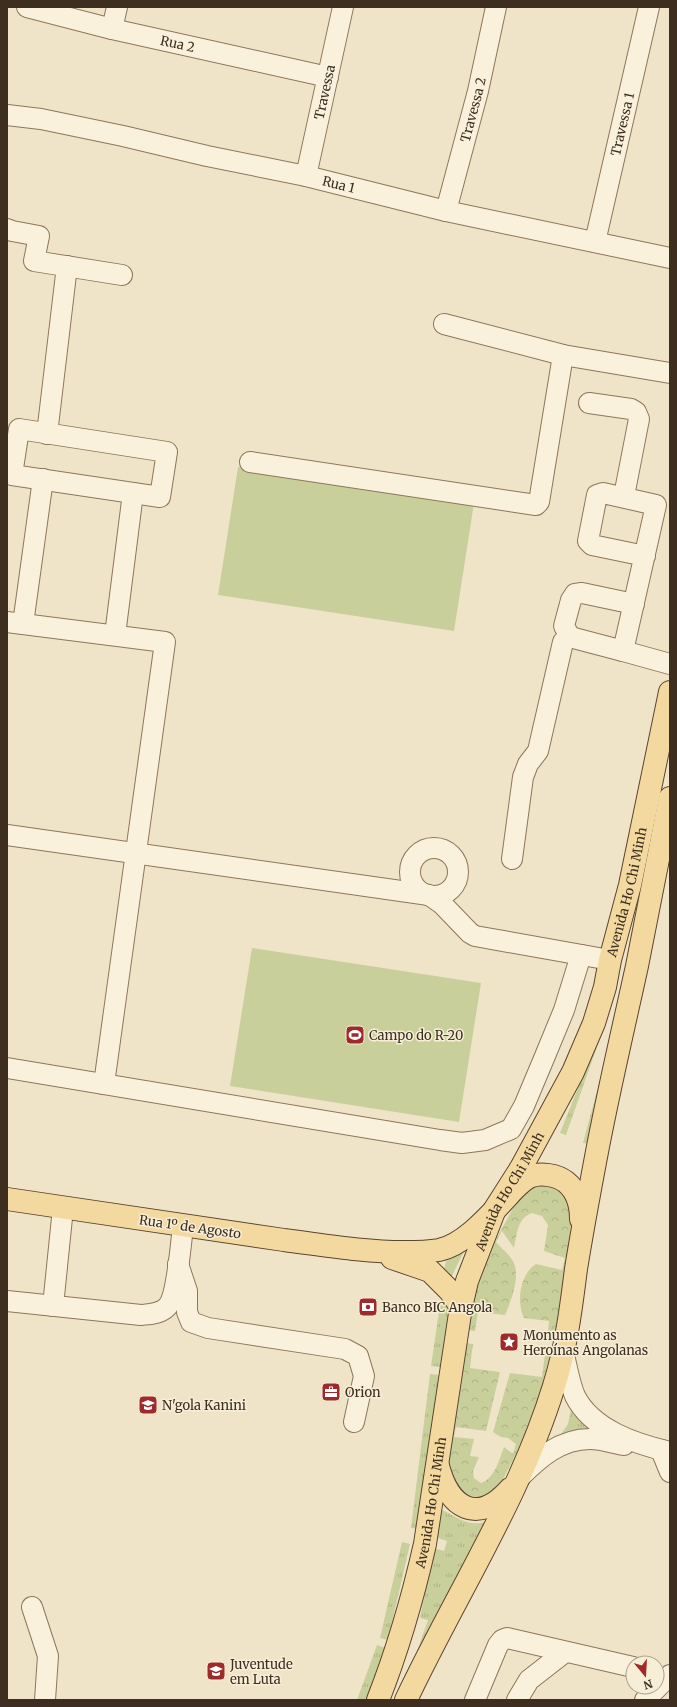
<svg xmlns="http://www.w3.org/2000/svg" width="677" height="1707" viewBox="0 0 677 1707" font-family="Merriweather,serif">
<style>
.grass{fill:url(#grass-tufts)}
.forest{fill:url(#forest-crowns);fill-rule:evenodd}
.pitch{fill:#c9cf9b}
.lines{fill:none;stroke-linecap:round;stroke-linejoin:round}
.minor-casing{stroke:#8d765c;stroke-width:22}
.major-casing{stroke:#5b4430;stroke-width:24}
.minor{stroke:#faf1dc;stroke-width:20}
.major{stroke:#f3d9a0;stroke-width:22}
.labels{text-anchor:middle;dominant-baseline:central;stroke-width:3;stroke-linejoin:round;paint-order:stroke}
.street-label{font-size:13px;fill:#3d2e20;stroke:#f7eed8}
.poi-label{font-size:13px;fill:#3d2e20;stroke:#f7eed8;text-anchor:start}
</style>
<defs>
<pattern id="grass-tufts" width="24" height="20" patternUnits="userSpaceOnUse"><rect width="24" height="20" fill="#c9cf9b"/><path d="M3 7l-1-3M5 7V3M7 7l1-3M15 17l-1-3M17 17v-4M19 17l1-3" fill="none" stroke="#aeb285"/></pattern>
<pattern id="forest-crowns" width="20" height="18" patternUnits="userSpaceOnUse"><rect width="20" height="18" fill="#c9cf9b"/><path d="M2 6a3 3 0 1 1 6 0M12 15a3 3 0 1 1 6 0" fill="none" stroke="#aeb285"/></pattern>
</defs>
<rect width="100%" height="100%" fill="#f0e4c8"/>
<g class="grass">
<polygon points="618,987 566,1135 560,1133"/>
<polygon points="625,987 590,1144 583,1143"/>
<polygon points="465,1249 450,1280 443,1274 447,1257"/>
<polygon points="440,1305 450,1306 441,1367 431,1366"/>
<polygon points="430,1374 439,1375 419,1529 411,1528"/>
<polygon points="573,1399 602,1434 555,1443 568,1424"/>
<path d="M440,1509C460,1518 469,1529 491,1520L400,1700L428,1620L420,1618L434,1548L444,1551L447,1541L435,1537Z"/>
<polygon points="402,1542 410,1544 388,1640 380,1638"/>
<polygon points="377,1645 386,1648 366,1700 357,1700"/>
</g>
<path class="forest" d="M533,1185C562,1185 561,1184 573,1211L551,1369L536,1415L498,1489C485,1499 477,1497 461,1495L448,1479L449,1452L472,1300L489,1252L523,1190ZM532,1213L542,1216L548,1225L544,1251L565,1258L562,1270L536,1264C520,1274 516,1302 524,1318L549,1321L547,1341L554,1342L552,1355L545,1354L542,1377L510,1373L493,1432L501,1437L508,1438L516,1444L513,1454L504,1447C499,1460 495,1478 481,1483L474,1478L473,1471L479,1457L470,1456L474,1439L454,1437L456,1427L486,1431L500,1372L470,1368L473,1344L466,1343L468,1330L475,1331L478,1312L505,1315C511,1301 521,1276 513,1261C509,1254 501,1248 496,1242L502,1231L514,1248C517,1235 517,1218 532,1213Z"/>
<g class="pitch">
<polygon points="238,467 474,503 454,631 218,595"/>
<polygon points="252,948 481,983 459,1122 230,1086"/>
</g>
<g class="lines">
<defs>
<g id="minor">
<path id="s1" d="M27,7L112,29L328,77"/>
<polyline points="112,29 117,7"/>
<path id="s2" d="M7,115L41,119L123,136L207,156L306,176L446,211L670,258"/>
<path id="s3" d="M306,176L343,7"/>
<path id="s4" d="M446,211L478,91L496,7"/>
<polyline points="7,229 12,231 39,236 34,261 122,275"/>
<path id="s5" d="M595,242L649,7"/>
<polyline points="444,324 563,355 670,373"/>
<polyline points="589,403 631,409 636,412 639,419 624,496"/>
<polygon points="19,429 167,452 160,497 12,475"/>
<polyline points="47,434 67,266"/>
<polyline points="250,462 536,505 539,502 563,355"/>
<polyline points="7,622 165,642 104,1084"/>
<polyline points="23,624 43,479"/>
<polyline points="115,635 133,493"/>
<polyline points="570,637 564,626 571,600 575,594 582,593 634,604"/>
<polyline points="623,651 670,664"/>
<polyline points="7,835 429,895 442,904 470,933 475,936 610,960"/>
<circle cx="434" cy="872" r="24"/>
<polyline points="512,859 523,777 528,764 538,751 563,642 570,637 623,651 656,505 603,493 597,495 588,541 592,545 645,556"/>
<polyline points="7,1068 440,1140 462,1143 485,1140 511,1129 524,1106 545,1056 564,1010 581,955"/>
<polyline points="178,1264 187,1291 187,1312 191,1322 208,1328 345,1349 358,1356 364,1376 354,1422"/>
<path d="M7,1301L141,1315C150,1314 160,1314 167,1307C177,1297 181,1242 183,1226"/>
<polyline points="53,1306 63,1208"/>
<path d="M563,1351C567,1366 569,1382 575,1396C592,1430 636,1444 670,1452"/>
<polyline points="661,1450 670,1472"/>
<path d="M519,1478C539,1458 560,1439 590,1439C601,1439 613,1443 624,1445"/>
<polyline points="32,1607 48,1656 45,1700"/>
<polyline points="475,1700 498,1645 502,1640 507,1638 633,1667"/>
<polyline points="517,1700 529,1680 565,1652"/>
<polyline points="645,1700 670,1675"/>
</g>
<g id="major">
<path d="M7,1199C99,1213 191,1227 284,1240C324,1245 363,1252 404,1252C415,1252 427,1252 439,1250C464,1245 489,1216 506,1198C513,1190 520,1182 529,1177C540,1172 557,1175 566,1182C577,1191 581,1204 581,1219"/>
<polyline points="392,1258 430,1271 450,1291 461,1307"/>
<path d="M438,1466C449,1508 477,1526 510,1489"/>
<path id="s6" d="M378,1700C398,1649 413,1597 425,1544L461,1307L467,1281L495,1209L521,1168L573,1072L594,1023L605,987L610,960L630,885L670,692"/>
<path d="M406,1700C455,1596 520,1497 554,1386C566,1348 571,1309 576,1269C582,1232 589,1194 596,1157C608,1093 623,1030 637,966C648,910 659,854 670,798"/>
</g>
</defs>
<use href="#minor" class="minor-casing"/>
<use href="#major" class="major-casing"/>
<use href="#minor" class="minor"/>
<use href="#major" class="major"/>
</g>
<defs>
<symbol id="stadium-square" viewBox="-11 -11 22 22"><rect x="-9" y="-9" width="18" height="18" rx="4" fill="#9e2a2b" stroke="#f7eed8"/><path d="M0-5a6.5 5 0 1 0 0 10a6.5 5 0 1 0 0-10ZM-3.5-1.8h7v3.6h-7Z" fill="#fff"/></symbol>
<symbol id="bank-square" viewBox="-11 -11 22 22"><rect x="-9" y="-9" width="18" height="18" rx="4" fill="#9e2a2b" stroke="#f7eed8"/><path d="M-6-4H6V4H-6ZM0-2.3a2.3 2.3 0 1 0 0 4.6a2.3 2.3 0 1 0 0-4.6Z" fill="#fff"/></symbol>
<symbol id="sight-square" viewBox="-11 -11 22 22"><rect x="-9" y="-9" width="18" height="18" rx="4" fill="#9e2a2b" stroke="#f7eed8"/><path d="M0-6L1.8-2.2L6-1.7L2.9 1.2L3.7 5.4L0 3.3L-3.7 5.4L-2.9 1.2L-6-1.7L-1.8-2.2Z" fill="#fff"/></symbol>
<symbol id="office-square" viewBox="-11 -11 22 22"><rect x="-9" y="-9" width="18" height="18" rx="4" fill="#9e2a2b" stroke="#f7eed8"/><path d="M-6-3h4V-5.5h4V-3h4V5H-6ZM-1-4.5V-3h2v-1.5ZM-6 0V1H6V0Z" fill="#fff"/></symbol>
<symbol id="university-square" viewBox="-11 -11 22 22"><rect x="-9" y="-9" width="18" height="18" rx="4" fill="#9e2a2b" stroke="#f7eed8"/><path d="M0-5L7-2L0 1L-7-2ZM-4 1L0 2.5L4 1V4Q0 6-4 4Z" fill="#fff"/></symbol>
</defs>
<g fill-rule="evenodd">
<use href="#stadium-square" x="344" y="1024" width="22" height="22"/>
<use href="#bank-square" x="357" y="1296" width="22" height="22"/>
<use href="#sight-square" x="498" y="1331" width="22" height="22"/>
<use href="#office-square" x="320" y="1381" width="22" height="22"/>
<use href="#university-square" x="137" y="1394" width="22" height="22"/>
<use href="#university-square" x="205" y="1660" width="22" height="22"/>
</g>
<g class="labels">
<g class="street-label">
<text stroke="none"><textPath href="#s1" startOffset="155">Rua 2</textPath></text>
<text stroke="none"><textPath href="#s3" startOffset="86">Travessa</textPath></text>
<text stroke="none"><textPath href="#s4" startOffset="105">Travessa 2</textPath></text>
<text stroke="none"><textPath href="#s5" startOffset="121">Travessa 1</textPath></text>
<text stroke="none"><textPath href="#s2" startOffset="339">Rua 1</textPath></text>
<text stroke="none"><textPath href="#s6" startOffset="853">Avenida Ho Chi Minh</textPath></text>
<text stroke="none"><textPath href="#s6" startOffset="529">Avenida Ho Chi Minh</textPath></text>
<text transform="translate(190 1227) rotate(8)">Rua 1º de Agosto</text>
<text stroke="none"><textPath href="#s6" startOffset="205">Avenida Ho Chi Minh</textPath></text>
</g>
<g class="poi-label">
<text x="369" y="1035">Campo do R-20</text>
<text x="382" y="1307">Banco BIC Angola</text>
<text x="523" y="1335">Monumento as<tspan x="523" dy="15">Heroínas Angolanas</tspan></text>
<text x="345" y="1392">Orion</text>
<text x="162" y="1405">N'gola Kanini</text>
<text x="230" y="1664">Juventude<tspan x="230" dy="15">em Luta</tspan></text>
</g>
</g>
<rect width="677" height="1707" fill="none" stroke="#3d2e20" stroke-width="16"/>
<g transform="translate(645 1675) rotate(162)"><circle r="19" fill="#f7eed8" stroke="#ada18e"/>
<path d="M0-3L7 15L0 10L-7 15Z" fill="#9e2a2b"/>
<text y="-6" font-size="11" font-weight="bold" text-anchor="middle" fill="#3d2e20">N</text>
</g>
</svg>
